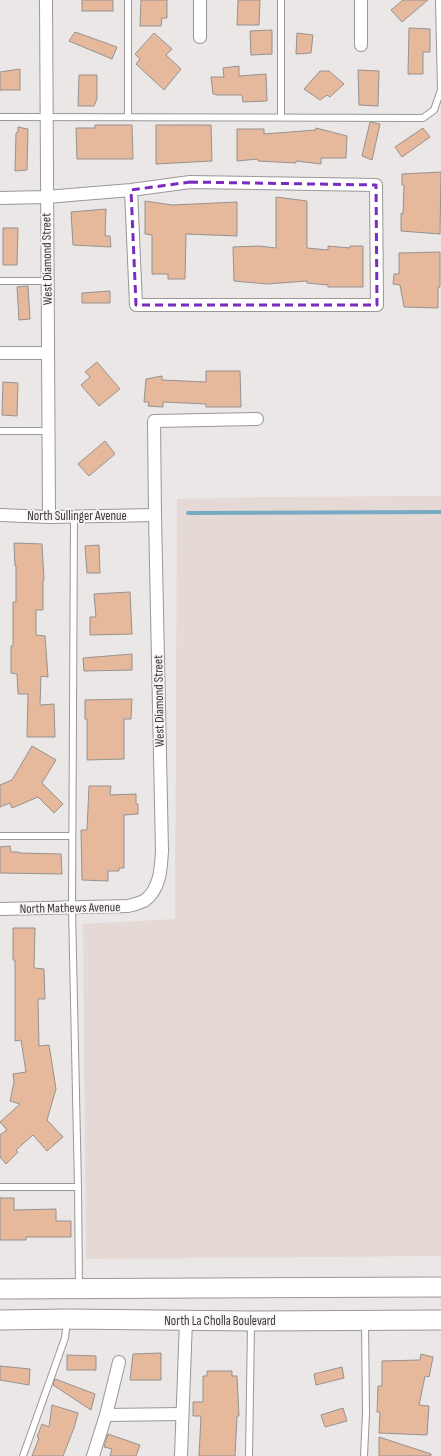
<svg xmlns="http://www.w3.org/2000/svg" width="441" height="1456" viewBox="0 0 441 1456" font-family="'Sofia Sans Condensed',sans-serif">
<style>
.built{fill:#e5d9d5}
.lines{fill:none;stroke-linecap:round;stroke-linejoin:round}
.stream{stroke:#79aac4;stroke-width:4}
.building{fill:#e6b99d;stroke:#959291}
.lane-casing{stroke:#9a9796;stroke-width:8}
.street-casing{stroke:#9a9796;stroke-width:14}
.primary-casing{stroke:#9a9796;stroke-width:21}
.lane{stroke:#fff;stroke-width:6}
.street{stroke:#fff;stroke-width:12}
.primary{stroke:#fff;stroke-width:19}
.marked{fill:none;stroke:#7b2cbf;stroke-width:3;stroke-dasharray:8 5;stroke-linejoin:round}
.labels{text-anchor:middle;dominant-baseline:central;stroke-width:3.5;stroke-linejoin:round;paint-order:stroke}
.street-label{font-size:13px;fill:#3b3a39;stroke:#f8f4f3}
</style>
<rect width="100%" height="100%" fill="#eae7e6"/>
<polygon class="built" points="441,496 441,1256 86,1259 83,924 175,919 177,499 264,497"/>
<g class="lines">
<polyline class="stream" points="188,513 441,512"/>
</g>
<g class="building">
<rect x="82" y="0" width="31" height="11"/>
<polygon points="141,0 167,0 167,18 162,18 161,26 140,26"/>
<polygon points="238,0 260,0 259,25 237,25"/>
<polygon points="403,0 428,0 402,22 391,10"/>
<polygon points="409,28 430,29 430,52 423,52 423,74 408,74"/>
<polygon points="272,30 272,54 251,55 250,31"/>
<polygon points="75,32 117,47 112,59 69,41"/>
<polygon points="154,33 172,49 166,55 181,69 164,90 136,64 140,59 135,54"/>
<polygon points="297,33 313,35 311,53 296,54"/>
<polygon points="239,66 239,76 266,74 267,101 243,102 242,95 218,95 213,94 211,77 224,77 223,68"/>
<polygon points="20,69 20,90 0,90 0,72"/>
<polygon points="358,70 379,71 378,106 359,105"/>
<polygon points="320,71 329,71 344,84 330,97 327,95 320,100 304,89"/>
<polygon points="79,75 97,75 97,99 94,106 78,106"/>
<polygon points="370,122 380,124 372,160 362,156"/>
<polygon points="95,125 132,125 133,159 77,159 76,128 95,128"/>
<polygon points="156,125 211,125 212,161 156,164"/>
<polygon points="18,127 28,129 27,170 15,171 16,133 18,132"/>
<polygon points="316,128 347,136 346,158 321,158 321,164 296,161 296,163 258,161 258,159 237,161 237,129 264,129 264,134 316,130"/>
<polygon points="423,128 430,137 402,157 395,147"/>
<polygon points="441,172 440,234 401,231 401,213 403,214 404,185 402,185 402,174"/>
<polygon points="276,197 307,201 307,248 328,250 328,246 350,248 350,246 363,246 363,287 328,287 328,285 307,283 307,281 267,284 234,281 233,247 259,246 276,248"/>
<polygon points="145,201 172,205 237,202 237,236 186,234 185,279 168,279 168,274 152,274 152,235 145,234"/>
<polygon points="106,209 105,236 110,236 111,247 73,245 71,212"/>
<polygon points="3,228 18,228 17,265 3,265"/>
<polygon points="440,252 440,287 438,287 438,308 404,307 400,285 393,284 394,274 399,274 399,253"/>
<polygon points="28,286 30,319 19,320 17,287"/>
<polygon points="110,291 110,303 82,303 82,293"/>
<polygon points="97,362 120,389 99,406 81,385 90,377 85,372"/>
<polygon points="206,371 240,371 241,407 206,407 206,404 163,402 163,407 148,406 149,402 144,402 146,379 162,376 162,380 206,382"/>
<polygon points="3,382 18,383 17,416 2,415"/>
<polygon points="105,441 115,454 89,476 78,464"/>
<polygon points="14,543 42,544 44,580 43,580 43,610 36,610 36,635 45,636 48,677 41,676 40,705 54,704 55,737 27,737 28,694 18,694 17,674 11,673 11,646 13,646 13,602 16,602 16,566 15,566"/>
<polygon points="99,545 100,573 87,573 85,546"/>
<polygon points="130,592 132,634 90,635 90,617 96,617 94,594"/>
<polygon points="132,654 132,670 84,671 83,658"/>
<polygon points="132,699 131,719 124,719 124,759 87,760 87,719 85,719 85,700"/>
<polygon points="32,746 56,760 42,783 63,804 54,813 38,797 12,808 10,803 0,807 0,785 12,780"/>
<polygon points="89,786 111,786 110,795 136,794 136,804 138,804 138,814 124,815 124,868 119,868 119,871 108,871 108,881 82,880 81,830 87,830"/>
<polygon points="10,846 11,852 19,852 19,853 61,854 62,874 0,873 0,847"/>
<polygon points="13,928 35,928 34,968 44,969 45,999 38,999 39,1046 49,1045 56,1089 47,1120 63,1137 47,1151 33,1135 16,1150 18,1152 6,1164 0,1157 0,1135 7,1130 0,1122 20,1104 10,1101 14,1082 13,1074 26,1072 21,1040 15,1041 15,960 13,960"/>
<polygon points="0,1198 14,1198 14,1210 56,1209 56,1221 71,1221 71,1237 26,1237 26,1240 0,1240"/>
<polygon points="161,1353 161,1380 130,1380 133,1354"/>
<polygon points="421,1354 433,1357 429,1377 425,1376 419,1405 429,1406 427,1435 379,1433 380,1412 377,1412 378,1386 382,1386 382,1361 420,1360"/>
<polygon points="67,1355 96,1356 96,1370 67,1370"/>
<polygon points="0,1366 30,1369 29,1385 0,1380"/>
<polygon points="342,1367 344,1378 316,1385 314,1374"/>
<polygon points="207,1371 232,1371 232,1376 237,1376 239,1416 237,1416 235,1456 199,1456 201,1416 193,1416 193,1402 203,1402 203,1376 207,1376"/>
<polygon points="55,1379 95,1394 91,1410 53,1385"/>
<polygon points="52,1405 78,1413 74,1428 63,1456 32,1456 39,1438 37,1437 42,1424 49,1427"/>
<polygon points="343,1408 347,1421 325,1427 321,1415"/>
<polygon points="108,1434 140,1445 136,1456 110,1456 112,1449 104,1447"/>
<polygon points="379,1437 431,1454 431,1456 379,1456"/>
</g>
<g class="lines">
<defs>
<g id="lane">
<polyline points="128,0 128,117"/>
<polyline points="0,117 423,118 434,110 441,90 439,0"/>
<polyline points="281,117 281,0"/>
<polyline points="0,281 47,281"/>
<polyline points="0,431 49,431"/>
<polyline points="74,517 72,908 78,1187 79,1287"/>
<polyline points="0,836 72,836"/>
<polyline points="0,1187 78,1187"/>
<polyline points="23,1456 65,1338 67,1321"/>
<polyline points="249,1456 251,1324"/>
<polyline points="364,1456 366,1413 365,1322"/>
</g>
<g id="street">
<polyline points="46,0 49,517"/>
<polyline points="200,0 200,37"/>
<polyline points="361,0 361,45"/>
<polyline points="0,198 46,197 131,190 190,182 376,185 377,305 136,305 131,190"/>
<polyline points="0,353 48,353"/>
<polyline points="0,515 49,517 155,515"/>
<path d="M0,909L128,906C133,905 139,903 144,901C160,890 161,869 162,851L155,515L154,421L257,419"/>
<polyline points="106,1415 182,1414"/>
<polyline points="93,1456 106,1415 119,1362"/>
<polyline points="181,1456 186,1320"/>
</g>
<g id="primary">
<polyline points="0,1289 441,1287"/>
<polyline points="0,1320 67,1319 251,1321 441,1320"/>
</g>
</defs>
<use href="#lane" class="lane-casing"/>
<use href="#street" class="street-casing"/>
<use href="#primary" class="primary-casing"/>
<use href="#lane" class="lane"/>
<use href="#street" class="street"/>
<use href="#primary" class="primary"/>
</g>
<path class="marked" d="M190,182L376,185L377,305H136L131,190Z"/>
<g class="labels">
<g class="street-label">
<text transform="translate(47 259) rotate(-91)">West Diamond Street</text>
<text x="77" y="516">North Sullinger Avenue</text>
<text transform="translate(159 701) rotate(-91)">West Diamond Street</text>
<text transform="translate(70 908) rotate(-1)">North Mathews Avenue</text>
<text x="220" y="1321">North La Cholla Boulevard</text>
</g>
</g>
</svg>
